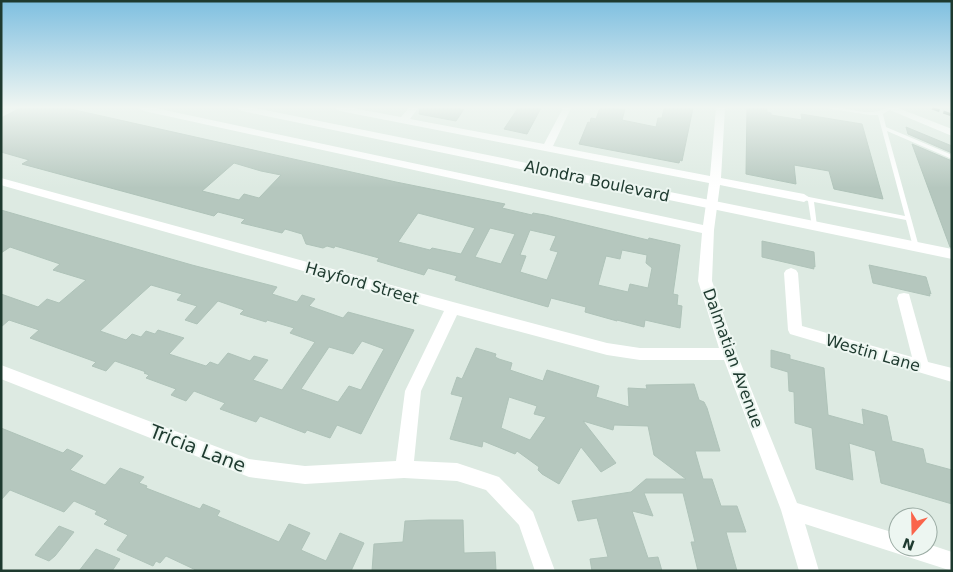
<svg xmlns="http://www.w3.org/2000/svg" width="953" height="572" viewBox="0 0 953 572" font-family="'DejaVu Sans',sans-serif">
<style>
.building{fill:#b5c7be;stroke:#afc3b9;fill-rule:evenodd}
.lines{fill:none;stroke-linecap:round;stroke-linejoin:round}
.lane{fill:#fff;fill-rule:evenodd}
.street{fill:#fff;fill-rule:evenodd}
.secondary{fill:#fff;fill-rule:evenodd}
.rail{stroke:#58766b;stroke-width:3;stroke-dasharray:8 4;stroke-linecap:butt}
.labels{text-anchor:middle;dominant-baseline:central;stroke-width:4;stroke-linejoin:round;paint-order:stroke}
.street-label{font-size:16px;fill:#1e3a2f;stroke:#edf6f1}
.near-street-label{font-size:19px;fill:#1e3a2f;stroke:#edf6f1}
</style>
<rect width="100%" height="100%" fill="#ddeae2"/>
<g class="building">
<path d="M20,108H66L396,182L505,204L502,208L532,215L533,213L545,215L648,240L649,238L680,245L673,294L678,295L677,305L682,306L680,328L645,320L644,327L617,320V321L585,312L586,307L551,298L548,307L455,280L457,276L428,268L424,275L377,261L379,258L335,246L334,248L327,246L323,248L306,244L302,234L285,229L282,233L266,229L241,223L245,219L218,212L214,216L22,164L29,160L1,152V118ZM234,163L261,171L281,175L259,198L244,194L239,200L202,191ZM418,213L475,228L461,254L432,248L430,250L398,242ZM490,228L515,234L501,264L475,257ZM530,230L556,236L550,250L558,252L547,280L520,272L526,256L520,255ZM622,250L647,255L646,263L652,268L648,288L630,284L628,292L598,285L606,256L620,259Z"/>
<polygon points="420,108 454,108 464,109 456,121 419,114"/>
<polygon points="518,108 541,108 527,134 504,129"/>
<polygon points="600,108 625,109 622,120 656,127 658,118 662,118 664,108 693,108 682,161 680,160 679,163 579,144 588,122 590,123 591,118 596,119"/>
<polygon points="747,108 767,108 767,112 771,113 771,115 802,120 801,114 862,124 883,199 834,189 829,171 794,165 796,184 746,174"/>
<polygon points="906,127 952,146 952,153 908,134"/>
<polygon points="912,144 952,161 952,247 950,247"/>
<path d="M1,210L192,265L277,287L272,294L297,302L302,295L315,299L309,306L343,318L348,312L414,330L361,434L337,425L330,438L307,430L305,433L260,416L256,422L220,409L225,403L194,391L186,401L171,395L176,389L146,378L149,375L144,373L146,372L115,361L106,371L92,366L96,362L30,338L39,330L9,320L1,327V294L38,307L47,299L59,303L86,280L53,270L60,264L10,247L1,253ZM151,285L182,294L177,300L197,306L185,320L197,324L218,301L244,310L240,314L266,322L267,320L294,328L290,333L315,342L282,390L253,380L268,360L254,356L250,361L228,353L218,365L210,362L206,366L169,354L184,338L158,330L155,334L146,331L141,337L132,334L126,340L100,331ZM362,341L384,349L361,390L349,386L338,402L301,389L329,347L353,354Z"/>
<polygon points="762,241 814,252 815,267 813,267 814,269 762,257"/>
<polygon points="869,265 926,277 931,294 929,293 930,296 873,283"/>
<path d="M476,348L496,354L495,357L499,359L512,363L510,370L543,381L547,370L599,386L596,397L629,407L628,388L647,389L646,385L694,384L699,400L704,402L707,408L720,451H695L703,479H712L721,506H737L746,532H726L737,571H698L691,542H695L683,493H644L653,516L632,511L648,558L658,557L662,571H592L590,559L608,557L597,518L578,521L572,501L631,492L646,479H686L654,455L648,426L614,425L613,430L583,421L616,463L601,472L581,447L559,484L542,474L538,470L539,467L517,451L515,454L483,441L482,447L450,439L463,397L451,394L457,377L462,379ZM509,397L537,406L534,414L546,417L530,440L501,428Z"/>
<polygon points="771,350 790,355 790,359 824,368 828,415 864,425 862,409 887,416 892,441 923,449 926,463 952,470 952,504 881,483 875,451 849,443 853,480 816,469 812,428 795,423 794,392 789,391 788,372 771,367"/>
<polygon points="1,428 63,453 67,449 83,456 70,470 105,485 120,468 144,477 139,483 147,486 146,488 200,509 203,504 220,511 217,516 279,542 289,524 310,533 301,550 326,561 340,533 364,543 351,571 198,571 166,556 160,563 156,561 153,566 117,550 128,535 104,524 108,520 95,514 97,511 74,501 64,512 10,490 1,500"/>
<polygon points="429,520 463,520 464,553 495,552 496,571 372,571 374,544 403,542 405,521"/>
<polygon points="59,526 74,532 55,556 49,561 35,555"/>
<polygon points="96,549 120,559 112,571 79,571"/>
</g>
<g class="lines">
<path class="lane" d="M829,108C843,106 858,113 872,112C879,112 884,108 891,108V109L883,114L886,127L952,155V159L887,131L919,247L918,249H916L913,247L906,220L814,202L817,226L816,227H812L808,201L802,199V197L804,196L905,216L878,115H870L831,109Z"/>
<g class="street">
<polygon points="139,108 155,108 703,225 709,183 340,111 335,108 352,108 401,117 409,108 418,108 410,119 544,144 563,108 571,108 553,146 710,176 716,108 725,108 721,178 804,194 810,198 804,202 720,185 714,230 712,281 737,354 797,503 898,534 898,547 928,547 928,544 952,552 952,571 805,524 819,571 799,571 781,510 724,360 640,360 607,355 457,315 421,391 414,461 457,463 499,477 533,512 555,571 535,571 519,525 486,490 457,481 404,478 305,484 249,477 1,379 1,365 249,459 305,466 396,461 405,391 444,311 4,186 1,185 1,178 453,302 607,343 640,348 719,348 698,281 702,233 144,111"/>
<polygon points="791,268 796,270 798,273 802,326 912,357 897,298 899,294 904,293 909,294 928,362 952,368 952,382 790,334 788,330 784,273 786,270"/>
</g>
<g class="secondary">
<polygon points="237,108 255,108 952,249 952,259 242,111"/>
<polygon points="885,108 898,108 952,129 952,136"/>
</g>
<polyline class="rail" points="932,108 952,115"/>
</g>
<linearGradient id="sky" x2="0" y2="1"><stop stop-color="#7ebfe0"/><stop offset="0.57" stop-color="#f0f6f2"/><stop offset="1" stop-color="#f0f6f2" stop-opacity="0"/></linearGradient>
<rect width="953" height="188" fill="url(#sky)"/>
<g class="labels">
<g class="street-label">
<text transform="translate(597 181) rotate(12)">Alondra Boulevard</text>
<text transform="translate(362 283) rotate(16)">Hayford Street</text>
<text transform="translate(873 353) rotate(16)">Westin Lane</text>
<text transform="translate(733 358) rotate(70)">Dalmatian Avenue</text>
</g>
<g class="near-street-label">
<text transform="translate(198 448) rotate(21)">Tricia Lane</text>
</g>
</g>
<rect width="953" height="572" fill="none" stroke="#1e3a2f" stroke-width="5"/>
<g transform="translate(913 532) rotate(200)"><circle r="24" fill="#edf6f1" stroke="#9aaba3"/>
<path d="M0-4L9 19L0 12L-9 19Z" fill="#fa644b"/>
<text y="-8" font-size="14" font-weight="bold" text-anchor="middle" fill="#1e3a2f">N</text>
</g>
</svg>
